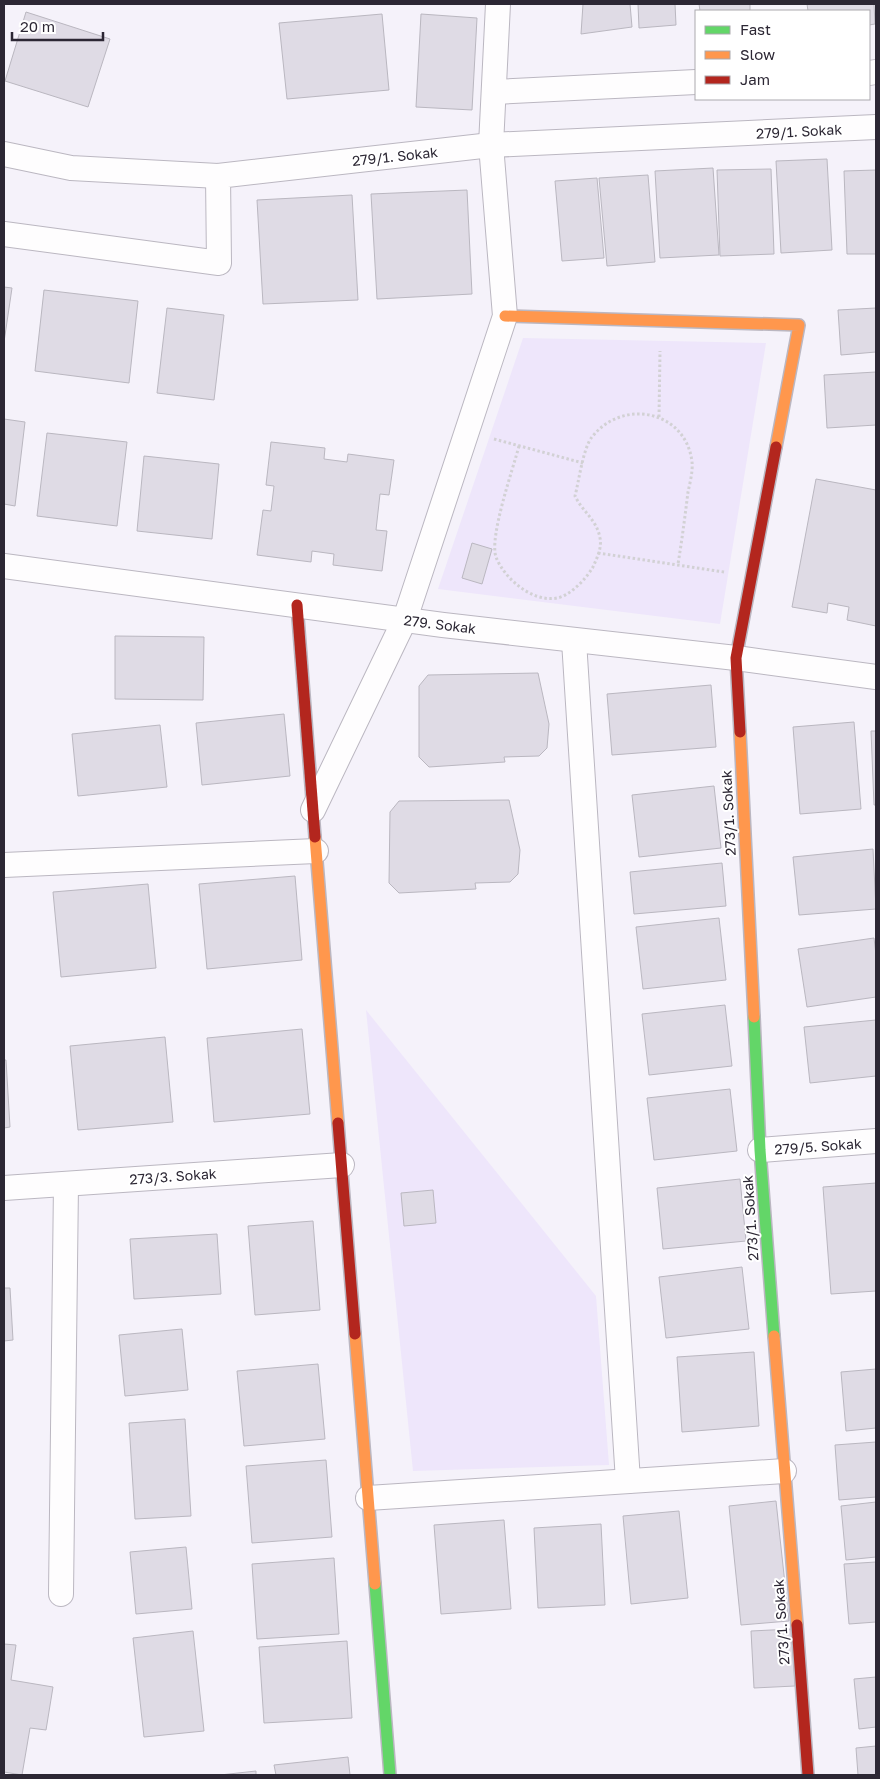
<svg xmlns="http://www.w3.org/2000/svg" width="880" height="1779" viewBox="0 0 880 1779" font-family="'Golos Text',sans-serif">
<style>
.green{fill:#eee6fb}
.building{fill:#dfdbe5;stroke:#bab7c0}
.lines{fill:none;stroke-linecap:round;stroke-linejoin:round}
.street-casing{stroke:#bbb7c1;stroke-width:26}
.fast-casing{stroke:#bbb7c1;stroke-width:14}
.slow-casing{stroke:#bbb7c1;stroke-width:14}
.jam-casing{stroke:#bbb7c1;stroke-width:14}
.path{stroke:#d2d1d4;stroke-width:3;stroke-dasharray:2.5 2.5;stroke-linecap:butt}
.street{stroke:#fefdfe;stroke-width:24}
.fast{stroke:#63d668;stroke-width:11}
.slow{stroke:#ff974d;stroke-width:11}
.jam{stroke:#b3261e;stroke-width:11}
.labels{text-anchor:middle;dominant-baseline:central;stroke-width:4;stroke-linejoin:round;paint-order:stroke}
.street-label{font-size:14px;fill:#2c2734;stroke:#fff}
</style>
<rect width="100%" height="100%" fill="#f5f2fa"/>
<g class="green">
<polygon points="523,338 766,343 720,624 438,589"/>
<polygon points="366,1010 596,1296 609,1465 413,1471"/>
</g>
<g class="building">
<polygon points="583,4 630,4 632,27 581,34"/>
<polygon points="638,4 675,4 676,25 639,28"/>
<polygon points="699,4 750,4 750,11 700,11"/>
<polygon points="807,4 874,4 875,24 869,25 869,11 808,11"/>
<polygon points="26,12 110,39 88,107 5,81"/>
<polygon points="382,14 389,90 287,99 279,23"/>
<polygon points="421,14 477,18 472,110 416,107"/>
<polygon points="827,159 832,250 781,253 776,161"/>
<polygon points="713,168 719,255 660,258 655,171"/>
<polygon points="771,169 774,254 720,256 717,170"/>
<polygon points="876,170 876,254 847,254 844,171"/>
<polygon points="648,175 655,262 607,266 599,178"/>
<polygon points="597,178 604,258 562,261 555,181"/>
<polygon points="467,190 472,294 377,299 371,194"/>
<polygon points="352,195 358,300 263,304 257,200"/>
<polygon points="4,287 12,288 4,342"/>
<polygon points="44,290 138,301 129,383 35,371"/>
<polygon points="167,308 224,315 214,400 157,393"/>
<polygon points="876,308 876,352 841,355 838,310"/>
<polygon points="876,372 876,425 827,428 824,375"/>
<polygon points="4,419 25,422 15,506 4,504"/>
<polygon points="47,433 127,442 117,526 37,516"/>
<polygon points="271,442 325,448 324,459 347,462 348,454 394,460 389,495 380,494 376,530 387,531 382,571 333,565 334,554 312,551 311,562 257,555 263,510 271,511 274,486 266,485"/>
<polygon points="144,456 219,464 212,539 137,531"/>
<polygon points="816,479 876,490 876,626 847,620 849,607 828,603 827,613 792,607"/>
<polygon points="472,543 492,549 482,584 462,578"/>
<polygon points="115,636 204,637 203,700 115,699"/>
<polygon points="538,673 549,724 547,748 539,756 504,757 505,762 429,767 419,757 419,686 428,675"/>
<polygon points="711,685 716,747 612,755 607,694"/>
<polygon points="284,714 290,776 202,785 196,723"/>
<polygon points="854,722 861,809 800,814 793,727"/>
<polygon points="160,725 167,787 78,796 72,734"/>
<polygon points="871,731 876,731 876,805 874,805"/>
<polygon points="714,786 721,848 639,857 632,795"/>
<polygon points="509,800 520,850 518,874 510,882 475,883 476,889 399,893 389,883 390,812 399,801"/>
<polygon points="873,849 876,909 799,915 793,857"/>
<polygon points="722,863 726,906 634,914 630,872"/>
<polygon points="295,876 302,960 207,969 199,884"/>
<polygon points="148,884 156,968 61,977 53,892"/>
<polygon points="719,918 726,980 643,989 636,927"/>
<polygon points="874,938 876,955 876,997 807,1007 798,949"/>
<polygon points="725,1005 732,1066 649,1075 642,1014"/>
<polygon points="876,1020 876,1076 810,1083 804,1027"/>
<polygon points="302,1029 310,1114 214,1122 207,1038"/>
<polygon points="165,1037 173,1122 78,1130 70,1046"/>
<polygon points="4,1060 6,1060 10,1127 4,1128"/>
<polygon points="730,1089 737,1151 654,1160 647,1098"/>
<polygon points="740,1179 746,1241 663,1249 657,1188"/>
<polygon points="876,1183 876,1291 831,1294 823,1187"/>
<polygon points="433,1190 436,1223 404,1226 401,1193"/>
<polygon points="313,1221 320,1310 255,1315 248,1226"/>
<polygon points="217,1234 221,1294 134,1299 130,1239"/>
<polygon points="742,1267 749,1329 666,1338 659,1277"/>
<polygon points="4,1288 10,1288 13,1340 4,1341"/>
<polygon points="182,1329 188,1390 125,1396 119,1335"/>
<polygon points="754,1352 759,1426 682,1432 677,1357"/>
<polygon points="318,1364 325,1439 244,1446 237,1371"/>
<polygon points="876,1369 876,1428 846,1431 841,1372"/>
<polygon points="185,1419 191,1516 135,1519 129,1423"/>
<polygon points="876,1442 876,1497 839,1500 835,1445"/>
<polygon points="326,1460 332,1537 252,1543 246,1466"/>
<polygon points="776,1501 789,1621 741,1625 729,1506"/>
<polygon points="876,1502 876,1557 846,1560 841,1506"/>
<polygon points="679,1511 688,1598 631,1604 623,1516"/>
<polygon points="504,1520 511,1609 441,1614 434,1525"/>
<polygon points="601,1524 605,1605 538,1608 534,1528"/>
<polygon points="186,1547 192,1609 136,1614 130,1552"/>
<polygon points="334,1558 339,1634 257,1639 252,1564"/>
<polygon points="876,1562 876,1622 849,1624 844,1564"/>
<polygon points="792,1629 795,1686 754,1688 751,1631"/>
<polygon points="193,1631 204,1731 144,1737 133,1638"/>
<polygon points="347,1641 352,1718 264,1723 259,1647"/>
<polygon points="4,1644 16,1645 11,1680 53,1687 46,1730 30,1728 22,1775 4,1772"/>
<polygon points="876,1677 876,1727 859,1729 854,1679"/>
<polygon points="876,1746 876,1775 858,1775 856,1748"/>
<polygon points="348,1757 350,1775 276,1775 274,1765"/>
<polygon points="256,1771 256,1775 220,1775"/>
</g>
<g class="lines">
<defs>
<g id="street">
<polyline points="869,73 876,72"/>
<polyline points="494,92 696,82"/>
<polyline points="4,154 71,168 218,176"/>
<polyline points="4,234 219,263 218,176 491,145 876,127"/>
<polyline points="4,566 443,625 736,658 876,677"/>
<polyline points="574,641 628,1481"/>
<polyline points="313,810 405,619 505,316 491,145 498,4"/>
<polyline points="4,865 316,851"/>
<polyline points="760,1150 876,1141"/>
<polyline points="4,1188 342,1165"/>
<polyline points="368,1498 784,1471"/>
<polyline points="61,1594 66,1184"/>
</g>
<g id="fast">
<polyline points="754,1017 760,1150 774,1336"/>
<polyline points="375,1584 390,1775"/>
</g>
<g id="slow">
<polyline points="505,316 799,325 776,447"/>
<polyline points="740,732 754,1017"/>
<polyline points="315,837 338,1123"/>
<polyline points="355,1334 375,1584"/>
<polyline points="774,1336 797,1625"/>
</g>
<g id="jam">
<polyline points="297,605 315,837"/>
<polyline points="740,732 736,658 776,447"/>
<polyline points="338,1123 355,1334"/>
<polyline points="797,1625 808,1775"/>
</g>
</defs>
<use href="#street" class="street-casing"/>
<use href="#fast" class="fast-casing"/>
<use href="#slow" class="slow-casing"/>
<use href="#jam" class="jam-casing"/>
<g class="path">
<polyline points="659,417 660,351"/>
<polyline points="494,439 583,463"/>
<path d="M519,446C513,469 489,537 496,557C505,581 541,610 567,594C577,588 587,577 593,567C597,558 602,548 600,538C597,520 582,511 575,496C579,481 583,448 592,437C622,398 686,410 692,462C693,471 690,483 688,492C685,516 682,540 678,564"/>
<polyline points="598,553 724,572"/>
</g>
<use href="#street" class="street"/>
<use href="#fast" class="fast"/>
<use href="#slow" class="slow"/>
<use href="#jam" class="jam"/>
</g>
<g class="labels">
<g class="street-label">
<text transform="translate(799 131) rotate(-3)">279/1. Sokak</text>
<text transform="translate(395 156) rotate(-6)">279/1. Sokak</text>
<text transform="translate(440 624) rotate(7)">279. Sokak</text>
<text transform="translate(728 813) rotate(-93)">273/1. Sokak</text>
<text transform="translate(818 1146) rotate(-4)">279/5. Sokak</text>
<text transform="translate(173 1176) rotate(-4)">273/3. Sokak</text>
<text transform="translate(750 1218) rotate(-94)">273/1. Sokak</text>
<text transform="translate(781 1622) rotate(-94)">273/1. Sokak</text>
</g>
</g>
<rect width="880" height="1779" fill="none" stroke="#2c2734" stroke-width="10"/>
<rect x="695" y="10" width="175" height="90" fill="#ffffff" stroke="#aba9ae"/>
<rect x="705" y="26" width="25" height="8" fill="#63d668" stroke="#aba9ae"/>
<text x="740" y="35" font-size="15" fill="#2c2734">Fast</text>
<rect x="705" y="51" width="25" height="8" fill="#ff974d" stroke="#aba9ae"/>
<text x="740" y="60" font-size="15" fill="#2c2734">Slow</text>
<rect x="705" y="76" width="25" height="8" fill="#b3261e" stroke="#aba9ae"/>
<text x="740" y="85" font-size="15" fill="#2c2734">Jam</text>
<path d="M12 32v8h91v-8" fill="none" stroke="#2c2734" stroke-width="2.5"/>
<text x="20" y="32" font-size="15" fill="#2c2734" stroke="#ffffff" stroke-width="4" paint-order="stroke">20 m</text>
</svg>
